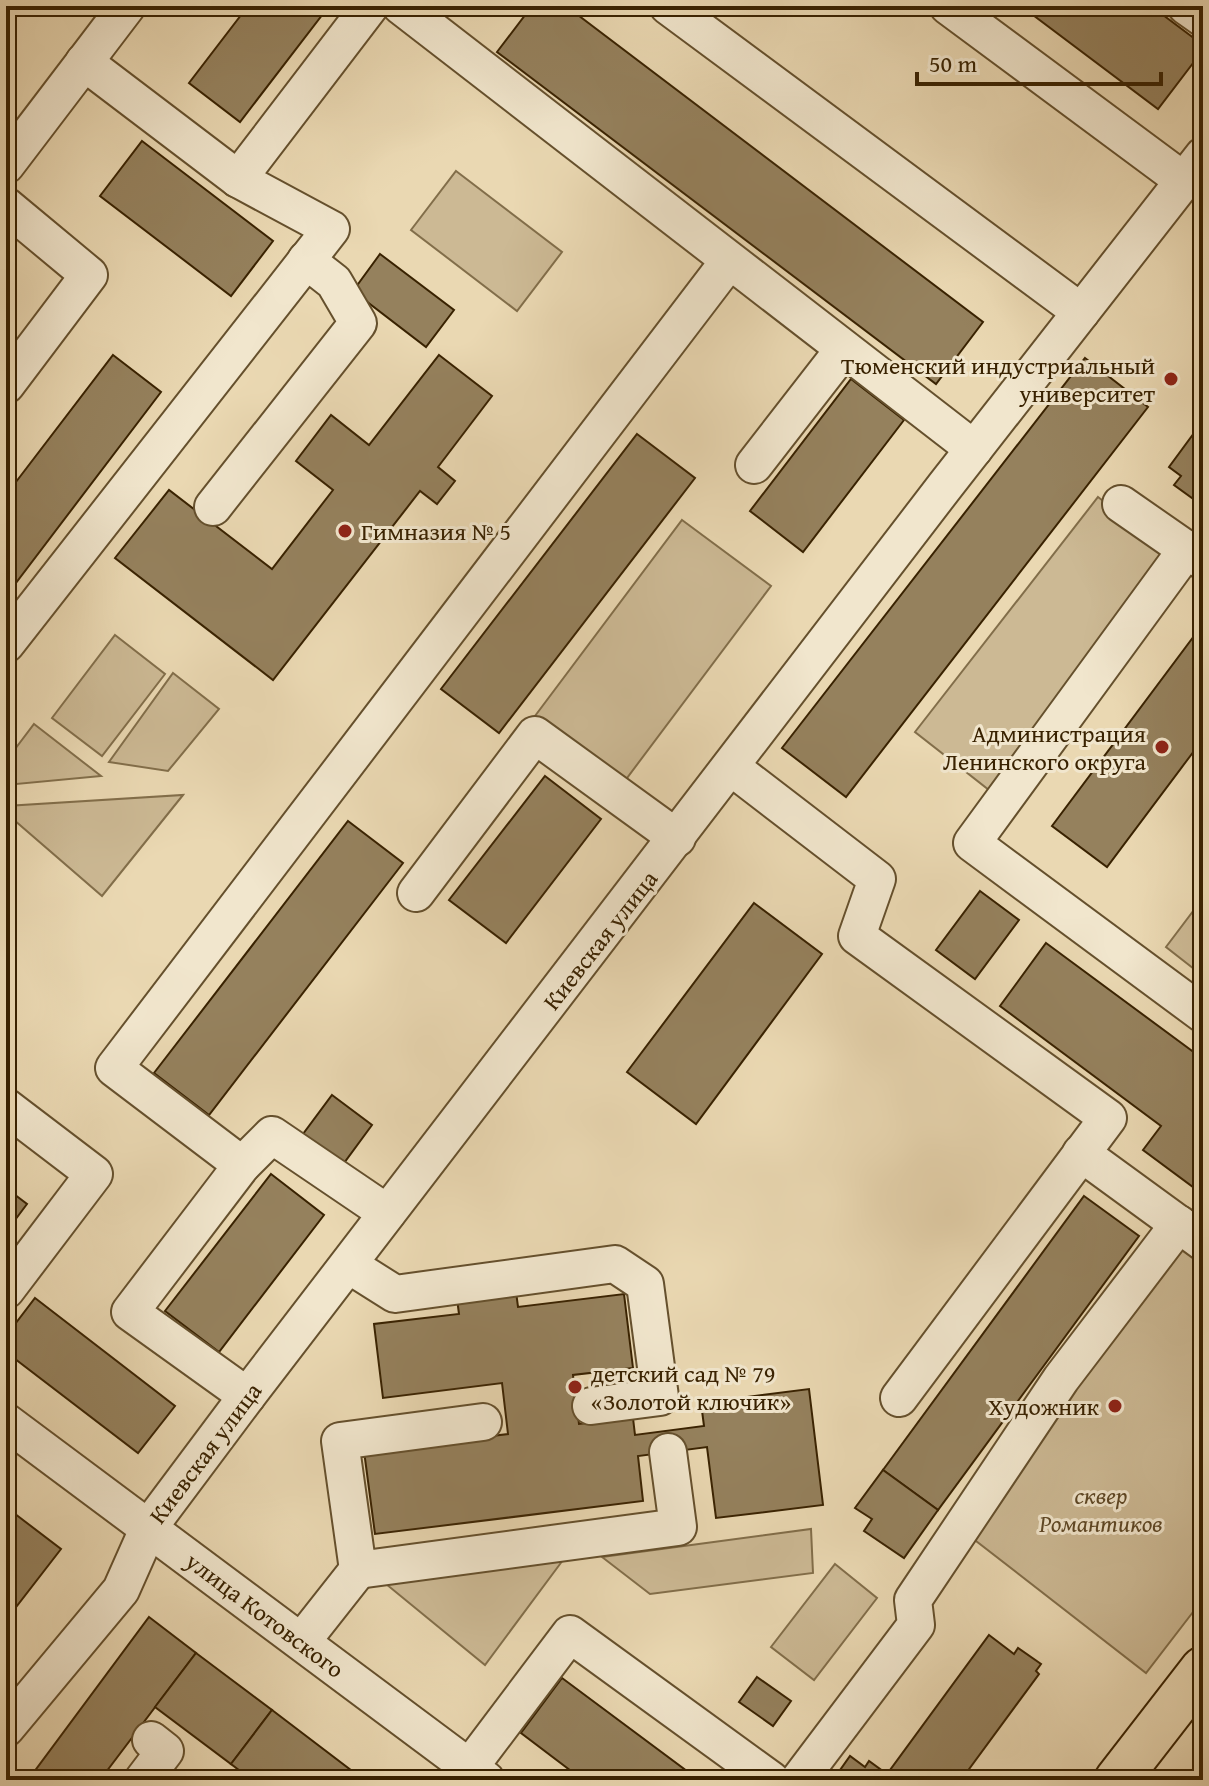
<svg xmlns="http://www.w3.org/2000/svg" width="1209" height="1786" viewBox="0 0 1209 1786" font-family="'Gentium Book Plus',serif">
<style>
.green{fill:#ccb994;stroke:#826e4a;stroke-width:2}
.building{fill:#95815d;stroke:#392201;stroke-width:2}
.lines{fill:none;stroke-linecap:round;stroke-linejoin:round}
.minor-casing{stroke:#65502d;stroke-width:40}
.major-casing{stroke:#392201;stroke-width:48}
.minor{stroke:#f1e6cd;stroke-width:36}
.major{stroke:#ead8b2;stroke-width:44}
.poi-dot{fill:#8f2418;stroke:#f1e6cd;stroke-width:3}
.labels{text-anchor:middle;dominant-baseline:central;stroke-width:6;stroke-linejoin:round;paint-order:stroke}
.poi-label{font-size:24px;fill:#392201;stroke:#f1e6cd;text-anchor:end}
.street-label{font-size:24px;fill:#392201;stroke:#f1e6cd}
.park-label{font-size:24px;font-style:italic;fill:#5e4826;stroke:#f1e6cd}
</style>
<rect width="100%" height="100%" fill="#ead8b2"/>
<filter id="stains"><feTurbulence type="fractalNoise" baseFrequency=".0025" numOctaves="4"/><feColorMatrix values="0 0 0 0 .2 0 0 0 0 .09 0 0 0 0 .02 0 0 0 .5 -.17"/></filter>
<radialGradient id="worn" r=".72"><stop offset=".6" stop-color="#630" stop-opacity="0"/><stop offset="1" stop-color="#630" stop-opacity=".3"/></radialGradient>
<g class="green">
<polygon points="456,171 562,252 517,311 411,230"/>
<polygon points="1098,497 1172,554 989,790 915,732"/>
<polygon points="682,520 771,586 621,786 532,720"/>
<polygon points="115,635 165,674 102,756 52,718"/>
<polygon points="173,673 219,709 168,771 109,762"/>
<polygon points="34,724 101,776 6,785 6,761"/>
<polygon points="183,795 102,896 6,813 6,806"/>
<polygon points="1203,898 1203,976 1166,947"/>
<polygon points="1203,1209 1203,1599 1146,1673 958,1527"/>
<polygon points="811,1529 813,1573 650,1594 602,1557"/>
<polygon points="563,1560 485,1665 386,1584"/>
<polygon points="835,1564 877,1598 814,1680 771,1647"/>
</g>
<g class="building">
<polygon points="248,6 329,6 240,122 189,83"/>
<polygon points="424,6 454,6 443,21"/>
<polygon points="532,6 566,6 983,322 936,384 497,52"/>
<polygon points="1021,6 1151,6 1203,45 1203,50 1158,109"/>
<polygon points="142,141 273,241 231,296 100,196"/>
<polygon points="380,254 454,310 426,347 353,291"/>
<polygon points="113,355 161,392 6,596 6,495"/>
<polygon points="439,355 492,396 438,467 455,481 437,504 420,491 273,680 115,558 169,490 272,569 333,490 296,461 331,415 369,445"/>
<polygon points="1085,358 1148,407 846,797 782,748"/>
<polygon points="851,379 904,420 803,552 750,511"/>
<polygon points="1197,429 1203,434 1203,506 1174,485 1181,476 1169,467"/>
<polygon points="637,434 695,478 499,733 441,689"/>
<polygon points="1203,624 1203,739 1107,867 1052,826"/>
<polygon points="545,776 601,819 506,943 449,900"/>
<polygon points="348,821 403,863 209,1115 154,1073"/>
<polygon points="980,891 1019,920 975,979 936,950"/>
<polygon points="754,903 822,954 696,1124 627,1072"/>
<polygon points="1046,943 1203,1059 1203,1174 1193,1187 1143,1150 1161,1126 1000,1006"/>
<polygon points="332,1095 372,1125 344,1163 303,1134"/>
<polygon points="271,1174 324,1215 219,1352 165,1311"/>
<polygon points="6,1188 27,1204 6,1232"/>
<polygon points="1084,1196 1139,1236 938,1510 883,1470"/>
<polygon points="515,1284 518,1307 624,1294 633,1368 573,1375 579,1424 633,1418 635,1435 704,1426 701,1403 809,1389 823,1505 716,1518 707,1447 638,1456 643,1501 375,1534 364,1451 508,1434 502,1383 383,1398 374,1324 459,1314 456,1291"/>
<polygon points="35,1298 175,1406 138,1453 6,1352 6,1336"/>
<polygon points="883,1470 938,1510 904,1558 864,1531 872,1519 855,1508"/>
<polygon points="6,1507 61,1549 6,1620"/>
<polygon points="149,1617 196,1653 100,1780 28,1780"/>
<polygon points="989,1635 1014,1654 1018,1648 1041,1664 1036,1671 1039,1674 961,1780 833,1780 850,1756 865,1767 869,1761 887,1774"/>
<polygon points="196,1653 272,1710 231,1764 155,1707"/>
<polygon points="757,1677 791,1701 773,1726 739,1702"/>
<polygon points="562,1678 699,1780 583,1780 521,1733"/>
<polygon points="272,1710 364,1780 252,1780 231,1764"/>
</g>
<g class="lines">
<defs>
<g id="minor">
<polyline points="401,6 974,449"/>
<polyline points="668,6 1081,312"/>
<polyline points="948,6 1184,181"/>
<polyline points="1186,6 1203,18"/>
<polyline points="6,165 127,6"/>
<polyline points="238,179 370,6"/>
<polyline points="6,206 89,275 6,385"/>
<polyline points="754,465 844,349"/>
<polyline points="1121,504 1203,561"/>
<polyline points="213,507 358,323 334,282 306,260"/>
<polyline points="1187,549 972,843 1203,1014"/>
<polyline points="6,644 331,229 238,179 84,62"/>
<polyline points="731,767 877,879 857,936 1108,1118 899,1398"/>
<polyline points="416,893 535,735 677,838"/>
<polyline points="6,1107 94,1174 6,1290"/>
<polyline points="1081,1153 1203,1242"/>
<polyline points="242,1165 114,1068 729,261"/>
<polyline points="349,1265 395,1294 615,1264 645,1284 660,1397 591,1406"/>
<polyline points="247,1396 130,1312 242,1165 272,1135 387,1213"/>
<polyline points="6,1422 486,1780"/>
<polyline points="483,1422 340,1441 358,1570 678,1527 668,1452"/>
<polyline points="302,1641 358,1570"/>
<polyline points="6,1728 121,1590 149,1527 247,1396 945,486 1203,156"/>
<polyline points="469,1768 570,1634 771,1780"/>
<polyline points="143,1780 165,1751 151,1740"/>
<polyline points="799,1780 916,1625 913,1600 1061,1379 1179,1224"/>
</g>
<polyline id="major" points="1117,1780 1203,1669"/>
</defs>
<use href="#minor" class="minor-casing"/>
<use href="#major" class="major-casing"/>
<use href="#minor" class="minor"/>
<use href="#major" class="major"/>
</g>
<g class="poi-dot">
<circle cx="1171" cy="379" r="8"/>
<circle cx="345" cy="531" r="8"/>
<circle cx="1162" cy="747" r="8"/>
<circle cx="575" cy="1387" r="8"/>
<circle cx="1115" cy="1406" r="8"/>
</g>
<g class="labels">
<g class="poi-label">
<text x="1155" y="365">Тюменский индустриальный<tspan x="1155" dy="28">университет</tspan></text>
<text x="361" y="531" text-anchor="start">Гимназия № 5</text>
<text x="1146" y="733">Администрация<tspan x="1146" dy="28">Ленинского округа</tspan></text>
<text x="591" y="1373" text-anchor="start">детский сад № 79<tspan x="591" dy="28">«Золотой ключик»</tspan></text>
<text x="1099" y="1406">Художник</text>
</g>
<g class="street-label">
<text transform="translate(600 940) rotate(-52)">Киевская улица</text>
<text transform="translate(205 1453) rotate(-53)">Киевская улица</text>
<text transform="translate(265 1615) rotate(37)">улица Котовского</text>
</g>
<g class="park-label">
<text x="1101" y="1495">сквер<tspan x="1101" dy="28">Романтиков</tspan></text>
</g>
</g>
<rect width="1209" height="1786" fill="none" stroke="#ead8b2" stroke-width="32"/>
<rect x="8" y="8" width="1193" height="1770" fill="none" stroke="#392201" stroke-width="4"/>
<rect x="16" y="16" width="1177" height="1754" fill="none" stroke="#392201" stroke-width="2"/>
<path d="M917 72v12h244v-12" fill="none" stroke="#392201" stroke-width="4"/>
<text x="929" y="72" font-size="24" fill="#392201" stroke="#f1e6cd" stroke-width="6" paint-order="stroke">50 m</text>
<rect width="100%" height="100%" filter="url(#stains)"/>
<rect width="100%" height="100%" fill="url(#worn)"/>
</svg>
